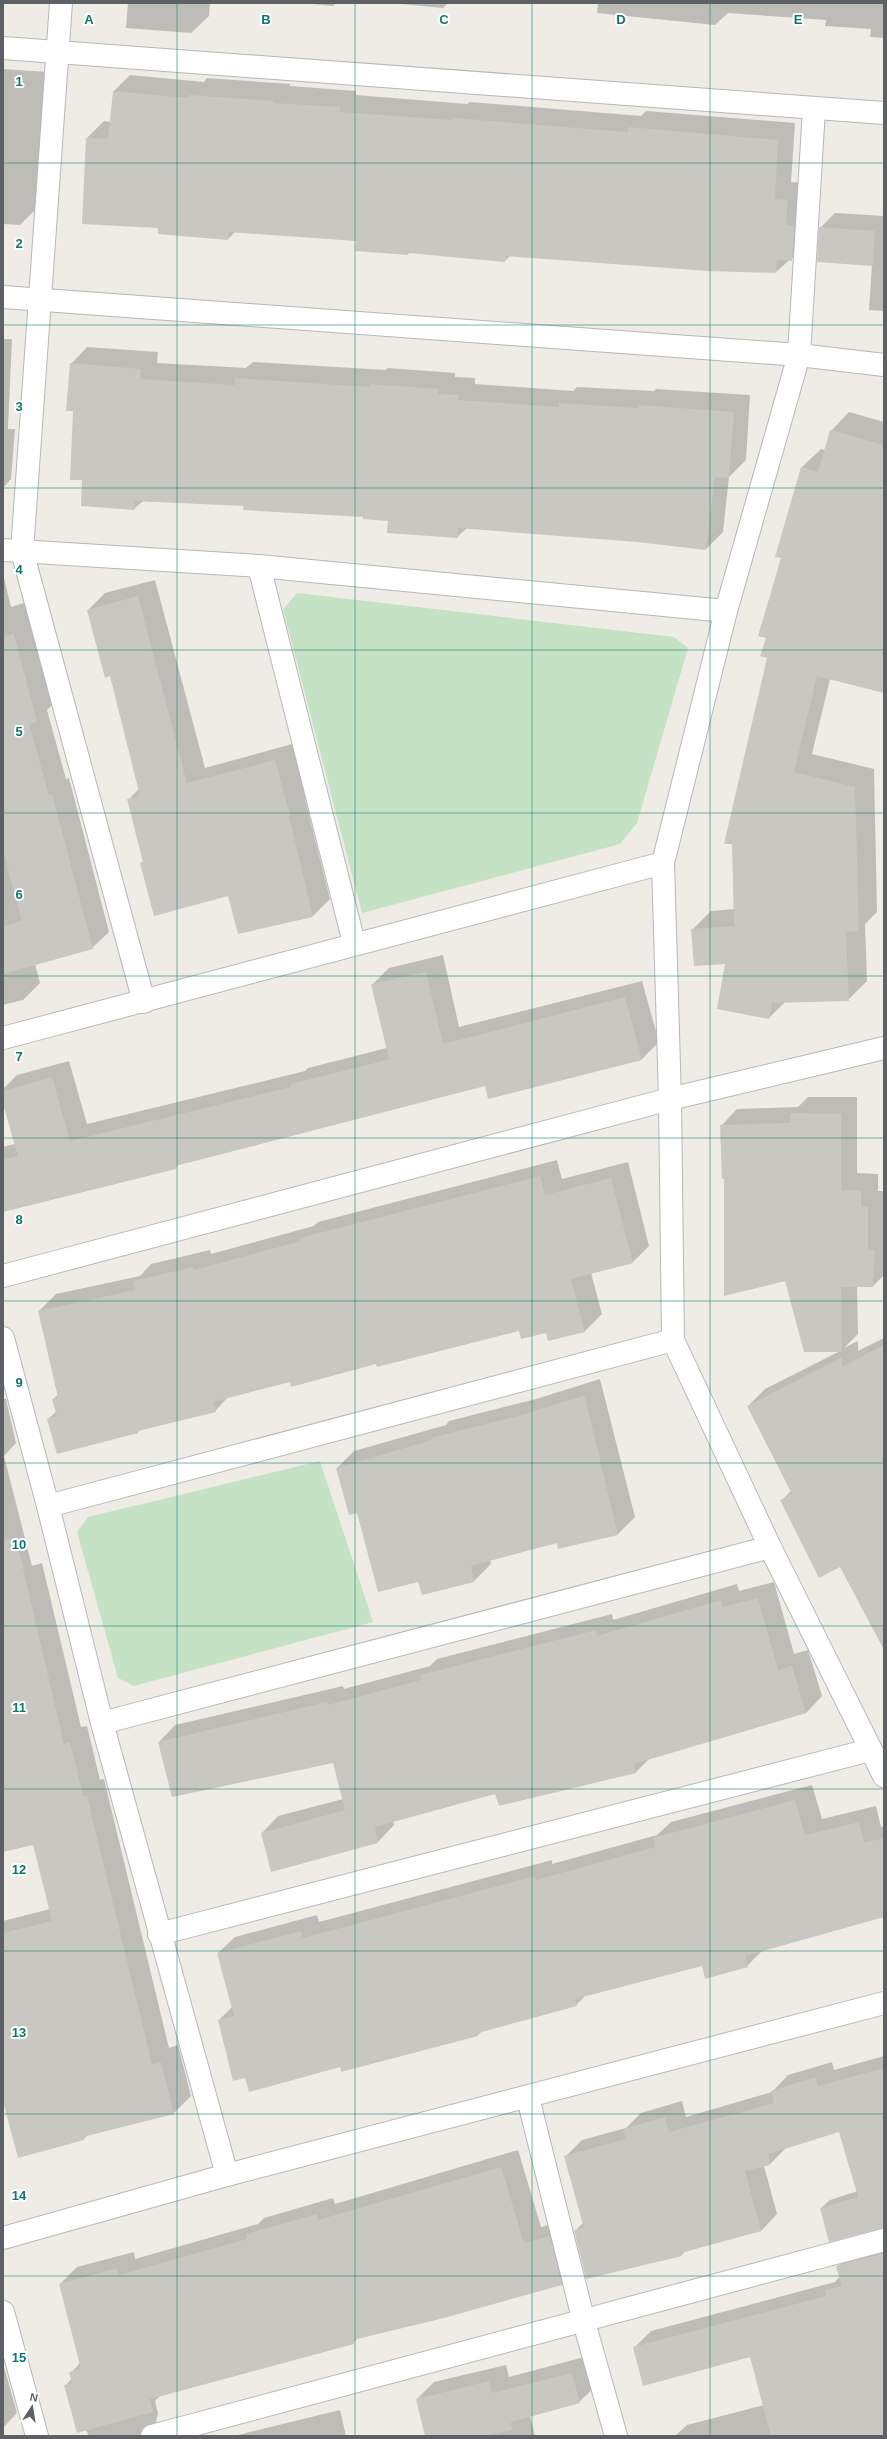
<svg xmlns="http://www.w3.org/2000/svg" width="887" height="2439" viewBox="0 0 887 2439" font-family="Helvetica,sans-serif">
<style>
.green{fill:#c5e2c5}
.shadow{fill:#0003}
.building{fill:#c9c7c2}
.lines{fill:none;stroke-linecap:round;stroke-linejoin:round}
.street-casing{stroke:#b5b7ba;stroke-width:24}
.street{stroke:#fff;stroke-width:22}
.grid{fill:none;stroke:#0f766e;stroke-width:1;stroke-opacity:0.55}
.grid-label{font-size:13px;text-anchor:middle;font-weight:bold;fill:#0f766e;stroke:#fff;stroke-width:4;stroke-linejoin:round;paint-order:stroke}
</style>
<rect width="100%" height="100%" fill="#eeece5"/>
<g class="green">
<polygon points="297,593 674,637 688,648 637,823 620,844 362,913 283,609"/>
<polygon points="320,1461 373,1622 134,1686 118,1678 77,1532 88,1517"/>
</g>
<g class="shadow">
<polygon points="128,3 210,3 209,16 191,33 126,28"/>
<polygon points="302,3 336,3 333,6"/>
<polygon points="391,3 448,3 443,8"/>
<polygon points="598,3 884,3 884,38 870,37 871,29 825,26 826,20 728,13 715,25 597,13"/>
<polygon points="3,69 48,72 37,208 20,225 3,224"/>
<polygon points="130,75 204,82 207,78 290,84 290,86 356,91 356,95 467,104 470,102 641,116 646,111 795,123 791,182 804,183 809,243 776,272 511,255 505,261 410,252 408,254 357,240 235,232 228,239 159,227 87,138 104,121 111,122 114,91"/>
<polygon points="835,213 884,216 884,311 869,310 872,265 820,228"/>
<polygon points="3,339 12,339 8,429 15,429 11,479 3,488"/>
<polygon points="87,347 158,352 157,363 246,368 253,362 385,370 388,368 455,373 455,377 475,378 475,384 573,391 577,387 654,391 656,389 750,395 746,460 729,477 723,532 706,549 637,541 467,528 457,537 389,520 364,516 245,505 143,501 134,509 83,480 71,364"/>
<polygon points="849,412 884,422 884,692 830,679 812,754 874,769 877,912 865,924 867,981 848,1000 786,1001 769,1018 726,963 692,930 711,911 735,909 768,658 767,637 783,558 777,556 802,467 821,449 825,450 831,431"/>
<polygon points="3,574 11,607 27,602 53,704 47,710 66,779 69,778 109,932 92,948 35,964 40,983 23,1000 3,1005"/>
<polygon points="155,580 205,768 292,744 307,797 305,799 330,899 313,916 229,895 141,864 144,860 128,800 139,789 111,675 88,610 105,593"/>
<polygon points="443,955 459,1027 642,981 659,1042 642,1059 489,1098 486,1085 179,1164 175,1168 3,1211 3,1147 15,1144 3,1101 3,1089 17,1075 69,1061 87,1124 305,1071 308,1068 387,1048 372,985 389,968"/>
<polygon points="808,1097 857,1097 857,1173 878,1174 878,1191 884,1191 884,1275 873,1286 857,1286 858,1334 844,1348 858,1341 858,1351 884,1338 884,1648 840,1565 781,1501 791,1491 748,1406 765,1389 840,1351 785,1279 725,1178 721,1126 737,1109 798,1107"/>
<polygon points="557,1160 562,1179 628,1162 649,1246 632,1263 591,1273 602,1314 585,1331 520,1330 290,1381 229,1396 215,1411 141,1429 138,1432 48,1419 57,1411 53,1399 58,1395 39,1311 56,1294 140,1276 151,1264 210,1250 211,1254 314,1226 318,1222"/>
<polygon points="600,1379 635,1517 618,1534 558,1542 490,1560 491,1564 474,1581 419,1580 358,1512 337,1468 354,1451 446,1425 449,1421 536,1399"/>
<polygon points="3,1399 6,1399 16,1443 4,1456 32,1566 42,1563 81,1727 87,1726 100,1780 104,1779 169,2048 178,2045 191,2096 174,2113 88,2134 84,2139 3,2093 3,1921 50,1909 34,1844 3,1851"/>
<polygon points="774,1582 794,1654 808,1650 822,1696 806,1713 650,1758 635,1773 496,1793 393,1821 394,1825 378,1842 272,1871 262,1833 278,1816 343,1799 334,1762 159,1742 175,1725 343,1686 344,1689 430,1666 437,1659 612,1614 613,1620 737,1584 739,1591"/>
<polygon points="812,1785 822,1819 876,1806 881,1827 884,1826 884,1916 763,1950 747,1966 702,1964 586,1995 576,2005 482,2031 478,2035 340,2066 246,2077 219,2020 232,2007 218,1953 235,1937 317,1915 319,1922 552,1860 552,1864 657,1835 671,1822"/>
<polygon points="884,2056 884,2201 821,2208 830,2200 858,2191 840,2131 786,2148 770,2164 764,2166 777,2214 761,2231 686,2250 682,2255 575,2231 583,2223 565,2157 582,2140 626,2128 641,2113 682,2101 686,2117 772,2092 788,2075 832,2062 834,2070"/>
<polygon points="518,2150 541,2227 566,2220 578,2268 561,2285 359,2337 353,2343 160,2396 155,2401 158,2413 156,2422 163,2436 89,2436 65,2386 72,2378 71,2373 81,2362 60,2284 77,2267 134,2252 135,2259 258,2224 264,2218 333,2198 335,2204"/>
<polygon points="884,2241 884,2436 675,2436 687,2425 764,2405 750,2355 634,2348 651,2331 835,2282 840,2276 838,2266 854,2249"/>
<polygon points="588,2356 596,2386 579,2402 530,2416 535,2436 426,2436 417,2399 434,2382 506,2365 509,2377"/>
<polygon points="3,2363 17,2413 3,2428"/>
<polygon points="340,2410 346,2436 234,2436"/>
</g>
<g class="building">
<polygon points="113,91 189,98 189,95 274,101 273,103 340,107 340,112 452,120 452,118 628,132 628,127 778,140 775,199 788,200 786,225 794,226 792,261 777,260 776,273 708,271 506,256 505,262 408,253 408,255 355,251 356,241 229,232 228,240 158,234 158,228 82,224 86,138 108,139"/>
<polygon points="819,227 875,231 873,266 817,262"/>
<polygon points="70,363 141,369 140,379 235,385 235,378 370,387 370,384 439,389 438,394 459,395 458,400 559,407 559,403 638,408 639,405 734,412 729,478 715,477 706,550 637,542 458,528 458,538 387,533 388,521 363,519 363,517 243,510 244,506 135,501 135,510 81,506 82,480 70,480 73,411 66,411"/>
<polygon points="830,430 884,445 884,693 817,676 794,772 855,787 859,931 846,932 849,1001 772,1003 769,1019 717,1009 725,964 694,966 691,929 734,926 732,844 724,844 767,658 760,656 766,638 758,636 781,558 775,557 801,467 818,472"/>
<polygon points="138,596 187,783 275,760 290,815 289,816 313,917 238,934 228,896 154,916 140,863 143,862 127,799 140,796 110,676 105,678 87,610"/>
<polygon points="14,634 37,722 29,724 49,795 52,794 93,949 3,974 3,926 22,921 3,850 3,636"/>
<polygon points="426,972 443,1044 625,997 642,1060 488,1099 485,1086 199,1160 175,1166 176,1169 3,1212 3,1159 18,1156 3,1104 3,1091 52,1077 70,1141 291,1087 290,1084 379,1062 389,1059 371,984"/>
<polygon points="790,1113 841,1114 841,1190 861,1190 861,1207 868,1207 868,1250 875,1250 873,1287 841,1287 842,1352 804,1352 785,1281 724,1296 724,1179 722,1179 720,1125 790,1123"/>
<polygon points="540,1176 545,1195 611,1178 633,1263 571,1279 585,1332 548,1341 546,1333 521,1339 519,1331 377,1367 376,1364 291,1387 290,1382 213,1402 216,1412 138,1431 138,1433 57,1454 47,1419 57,1416 52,1399 58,1397 38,1311 135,1290 133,1281 193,1267 194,1270 301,1241 300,1238"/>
<polygon points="884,1345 884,1650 840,1567 819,1578 780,1500 792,1494 747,1406 842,1357 842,1367"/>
<polygon points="583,1396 585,1397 618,1535 558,1549 557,1543 471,1566 474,1582 422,1595 418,1582 378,1592 357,1513 349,1515 336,1468 432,1440 431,1438 518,1416"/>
<polygon points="16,1538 64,1744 70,1742 83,1796 87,1796 152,2064 161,2062 174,2114 83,2137 84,2140 18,2158 3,2101 3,1933 52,1921 33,1845 3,1852 3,1540"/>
<polygon points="758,1598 778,1670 792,1666 806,1713 634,1764 636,1773 499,1806 495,1794 375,1827 378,1843 271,1872 261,1833 345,1810 333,1763 172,1797 158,1742 327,1702 328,1705 421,1680 420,1675 596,1630 597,1636 721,1600 723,1607"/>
<polygon points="795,1800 805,1835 859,1822 864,1843 884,1838 884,1917 745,1956 748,1967 705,1979 702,1966 575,1999 577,2006 478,2033 478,2036 341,2072 340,2067 249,2092 245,2078 233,2081 218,2020 234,2016 217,1953 301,1931 303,1938 535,1876 536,1880 655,1847 653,1838"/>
<polygon points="884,2068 884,2228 829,2242 820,2208 858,2197 839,2132 768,2154 770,2165 745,2171 761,2231 681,2253 682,2256 586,2279 574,2230 584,2228 564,2156 626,2139 623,2129 665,2117 669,2132 774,2103 771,2091 815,2077 818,2086"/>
<polygon points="501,2167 524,2243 550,2236 562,2285 444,2318 353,2340 354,2344 150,2399 153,2412 77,2433 64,2385 72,2383 69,2372 81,2369 59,2284 117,2268 119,2275 247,2239 246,2234 317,2214 318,2220"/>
<polygon points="884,2253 884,2436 771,2436 750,2357 643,2386 633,2347 826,2296 825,2290 842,2286 836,2266"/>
<polygon points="572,2373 580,2403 511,2422 512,2430 484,2436 425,2436 416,2399 489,2381 492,2393"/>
</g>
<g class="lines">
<defs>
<g id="street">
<polyline points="61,3 22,551 144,1002"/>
<polyline points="3,48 884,113"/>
<polyline points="814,109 799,355 726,611 663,863 670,1099 673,1340 770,1547 884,1776"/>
<polyline points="3,297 799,355 884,365"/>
<polyline points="3,550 259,566 726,611"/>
<polyline points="259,566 354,943"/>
<polyline points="3,1038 663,863"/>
<polyline points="3,1276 670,1099 884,1048"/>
<polyline points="3,1338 48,1506 102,1723 227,2175"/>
<polyline points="48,1506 673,1340"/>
<polyline points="102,1723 770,1547"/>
<polyline points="159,1934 870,1750"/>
<polyline points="528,2098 584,2322 616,2436"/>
<polyline points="3,2238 227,2175 884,2003"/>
<polyline points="3,2312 37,2436"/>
<polyline points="152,2436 884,2240"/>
</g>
</defs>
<use href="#street" class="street-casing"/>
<use href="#street" class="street"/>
</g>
<path class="grid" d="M177,3V2436M355,3V2436M532,3V2436M710,3V2436M3,163H884M3,325H884M3,488H884M3,650H884M3,813H884M3,976H884M3,1138H884M3,1301H884M3,1463H884M3,1626H884M3,1789H884M3,1951H884M3,2114H884M3,2276H884"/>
<g class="grid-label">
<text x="89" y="24">A</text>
<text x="266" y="24">B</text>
<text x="444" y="24">C</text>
<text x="621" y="24">D</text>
<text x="798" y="24">E</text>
<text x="19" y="86">1</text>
<text x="19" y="248">2</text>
<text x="19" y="411">3</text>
<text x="19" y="574">4</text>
<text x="19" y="736">5</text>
<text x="19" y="899">6</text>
<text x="19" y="1061">7</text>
<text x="19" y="1224">8</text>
<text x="19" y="1387">9</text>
<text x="19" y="1549">10</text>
<text x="19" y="1712">11</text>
<text x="19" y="1874">12</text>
<text x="19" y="2037">13</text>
<text x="19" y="2200">14</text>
<text x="19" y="2362">15</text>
</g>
<rect width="887" height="2439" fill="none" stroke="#5d6064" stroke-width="8"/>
<g transform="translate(32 2407) rotate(12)" stroke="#ffffff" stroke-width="3" paint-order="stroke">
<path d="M0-3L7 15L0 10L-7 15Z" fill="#5d6064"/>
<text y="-6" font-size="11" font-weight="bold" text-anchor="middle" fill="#5d6064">N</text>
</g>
</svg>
